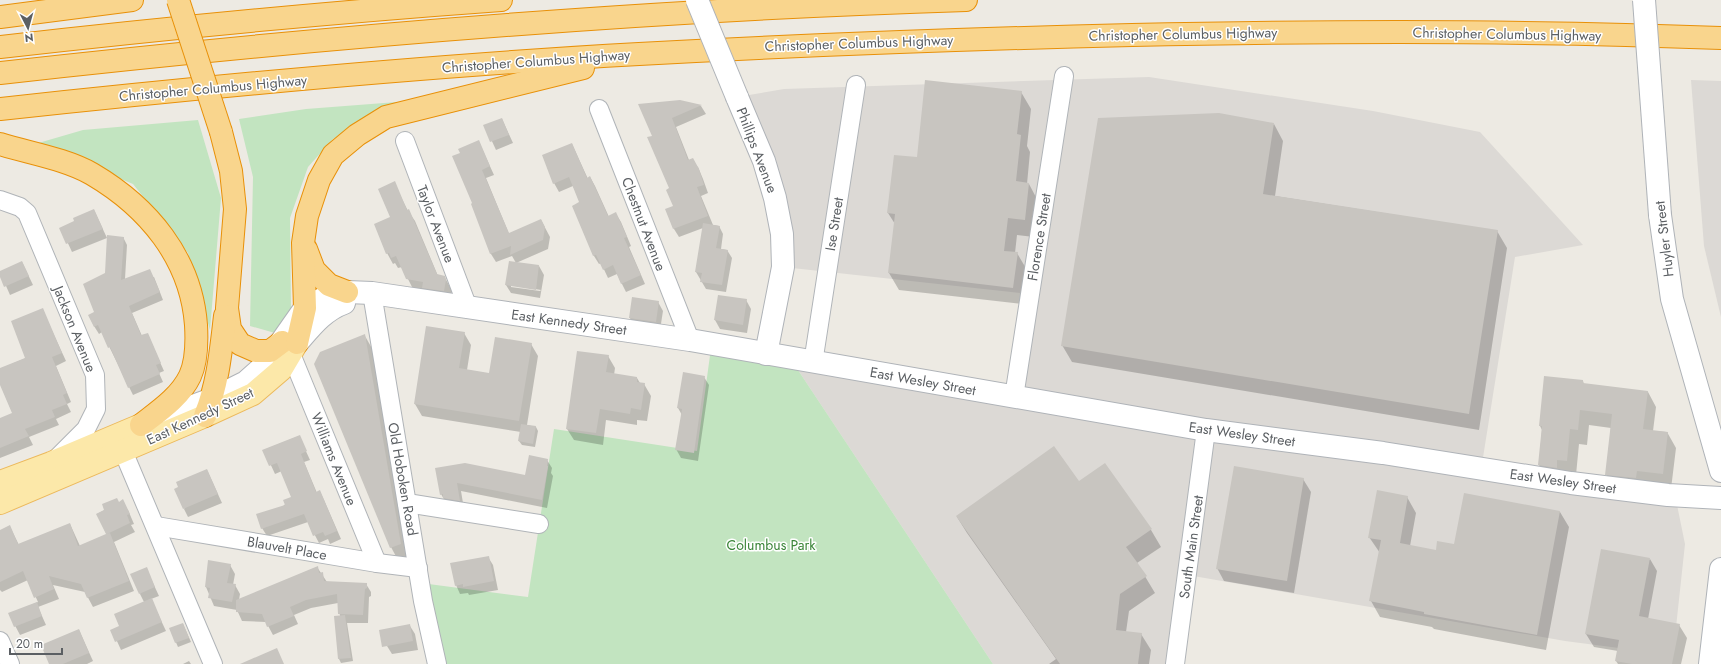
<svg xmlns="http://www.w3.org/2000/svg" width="1721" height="664" viewBox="0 0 1721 664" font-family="Jost,sans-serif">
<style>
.industrial{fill:#dcd9d5}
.green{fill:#c2e4c0}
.shadow{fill:#0003;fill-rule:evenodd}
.building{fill:#c8c5c0}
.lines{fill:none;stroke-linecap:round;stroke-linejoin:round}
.street-casing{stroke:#b0b4b8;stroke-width:20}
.secondary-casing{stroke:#afb3b8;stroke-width:24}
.primary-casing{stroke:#ecb95c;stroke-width:24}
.highway-casing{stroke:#e89008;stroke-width:24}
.street{stroke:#fff;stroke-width:18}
.secondary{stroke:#fff;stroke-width:22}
.primary{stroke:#fce8a9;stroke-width:22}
.highway{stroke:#f9d58d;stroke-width:22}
.secondary-bridge-casing{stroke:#afb3b8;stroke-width:24;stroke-linecap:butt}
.highway-bridge-casing{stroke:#e89008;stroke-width:24;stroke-linecap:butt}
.secondary-bridge{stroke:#fff;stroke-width:22}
.highway-bridge{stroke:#f9d58d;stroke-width:22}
.labels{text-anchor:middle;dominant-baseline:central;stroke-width:3;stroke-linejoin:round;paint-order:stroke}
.street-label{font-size:14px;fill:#5b5f63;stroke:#fff}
.park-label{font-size:14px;fill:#3a8538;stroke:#fff}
</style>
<rect width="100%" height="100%" fill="#edeae3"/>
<g class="industrial">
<polygon points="1149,77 1373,111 1480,132 1583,245 1515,257 1481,470 1676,500 1685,544 1673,655 1565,641 1182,574 1170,664 993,664 792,361 1012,396 1029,294 783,267 737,97 784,89"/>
<polygon points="1691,80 1721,81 1721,317 1704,246"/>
</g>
<g class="green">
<polygon points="397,102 333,139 308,167 290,218 291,311 275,333 250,326 253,177 239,119 306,109"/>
<polygon points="198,120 221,198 210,330 188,253 133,184 35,144 83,130"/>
<polygon points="711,348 792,361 993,664 437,664 421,583 528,597 554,429 697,451"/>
</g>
<g class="shadow">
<polygon points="1021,92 1031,109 1027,146 1030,152 1027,184 1029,184 1038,201 1034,237 1017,235 1015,253 1017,253 1027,270 1023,304 899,290 889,273 895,224 888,213 918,159"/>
<polygon points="680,101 701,106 706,114 676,127 689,160 698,167 703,179 708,193 701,196 713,225 719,226 723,234 721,249 727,250 732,258 726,292 706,289 696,272 703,228 679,237 674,229 674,207 670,189 653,136"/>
<polygon points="502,119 513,143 496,150 485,126"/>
<polygon points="1274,124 1283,141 1275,196 1497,231 1507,248 1479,430 1072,362 1062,345"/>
<polygon points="479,142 494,175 486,178 509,234 541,220 550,237 548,249 516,263 512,256 496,262 491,254 472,204 473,204 461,153"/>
<polygon points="572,144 588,179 590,177 595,186 609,217 616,214 621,222 631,246 629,247 645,284 626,292 617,274 608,278 601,263 599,264 594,256 573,206 581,203 573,186 559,192 554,183"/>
<polygon points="394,183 408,211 415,221 438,276 444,276 450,287 452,291 450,301 413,289 402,267 398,268 395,263 393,264 387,253"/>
<polygon points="94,210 107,238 72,252 61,228 76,222"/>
<polygon points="123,237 127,245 125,279 154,277 163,300 132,313 142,336 151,342 164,371 159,373 163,382 133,395 102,332 99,334 94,326 95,313 106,274"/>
<polygon points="22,262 33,285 10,295 0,272"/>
<path d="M539,266L544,275L540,298L511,293L506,285ZM511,285L541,290L540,291L511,287Z"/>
<polygon points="633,298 658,302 663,311 660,330 634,327 630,318"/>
<polygon points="746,300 751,309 747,333 720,329 715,320"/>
<polygon points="42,309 66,361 56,366 71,402 67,404 71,412 56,419 59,425 29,437 33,445 0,458 0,419 13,414 0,383 0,369 26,358"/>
<polygon points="464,333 471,345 467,370 490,374 531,344 538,356 527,425 536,427 538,431 535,447 522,445 519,441 521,432 422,416 415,404"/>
<polygon points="365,336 374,352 410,560 400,564 391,547"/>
<polygon points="608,356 615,368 614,375 637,378 640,383 644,384 651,396 647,421 637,420 637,425 606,420 603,445 574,440 567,429"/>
<polygon points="704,377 709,385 698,461 681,458 676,449 682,415 678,408"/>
<polygon points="1583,381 1584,384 1648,392 1656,407 1653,431 1667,432 1676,448 1671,489 1614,490 1606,474 1611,428 1589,425 1587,445 1579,444 1576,475 1548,480 1539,465 1542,430 1540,426"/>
<polygon points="299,436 310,460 304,462 317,493 320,492 324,500 341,539 330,544 328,539 319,543 308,522 267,536 262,528 292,497 282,471 275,474 264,450"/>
<polygon points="547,460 552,468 551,473 553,476 547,508 461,491 464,509 446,503 441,494 437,469 526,476"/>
<polygon points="1105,465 1151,530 1161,547 1137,563 1155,593 1129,611 1126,632 1141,634 1151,650 1149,664 1049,664 1056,659 967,533 957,517 1079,483"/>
<polygon points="207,470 222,503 188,517 184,509"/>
<polygon points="1303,479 1311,492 1294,593 1224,581 1217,568"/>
<polygon points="1407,497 1416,513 1410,546 1436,551 1560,512 1569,527 1546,650 1434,629 1432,627 1380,617 1371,601 1380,553 1369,537"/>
<polygon points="118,503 128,510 134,524 131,525 135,532 114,542 134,591 93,607 85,592 53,585 59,599 38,607 46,625 20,635 9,614 38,602 28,580 2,592 0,590 0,531 10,527 19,545 70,524 80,546 107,535 97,514"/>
<polygon points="488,557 493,565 498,590 469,595 468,593 460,594 456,585"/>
<polygon points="1650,559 1657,571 1648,619 1679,625 1687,638 1681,664 1618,664 1616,661 1618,651 1594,647 1586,634"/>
<polygon points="230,565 235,574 233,585 235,585 240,594 239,600 317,567 327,582 366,584 371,592 371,596 369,597 368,623 347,623 353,661 341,663 339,659 340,616 338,603 311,608 294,615 298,624 273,635 266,622 242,621 237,610 214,606 206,587"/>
<polygon points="146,568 159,596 151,599 166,631 121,650 112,630 121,626 144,602 140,594"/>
<polygon points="183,624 191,642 178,647 170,629"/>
<polygon points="410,626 415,634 418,650 392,654 387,646"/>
<polygon points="79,630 93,661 87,664 50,664"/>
<polygon points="189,661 191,664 183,664"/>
</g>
<g class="building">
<polygon points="925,80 1022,91 1017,134 1021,135 1016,181 1029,183 1025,220 1008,218 1004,251 1018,252 1013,288 888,273 895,214 887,213 894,155 917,157"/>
<polygon points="680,100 702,105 672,118 688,160 693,158 699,169 704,185 697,187 708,216 673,229 665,209 673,206 666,190 669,188 647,137 652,136 638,104"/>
<polygon points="1219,113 1274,123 1263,194 1498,230 1469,414 1061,346 1098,118"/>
<polygon points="502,118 509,135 490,142 483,125"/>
<polygon points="479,140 490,166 482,170 509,233 541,219 545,227 543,240 510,255 511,246 490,254 471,204 472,203 452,156 460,153 458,149"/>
<polygon points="572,143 587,178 590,176 608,216 616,212 627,237 624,238 641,275 621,284 613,265 603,270 596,255 593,256 572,206 579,202 569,177 553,184 542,155"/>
<polygon points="395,181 407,210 409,209 437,274 445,276 446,280 444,291 422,288 423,282 406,279 396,256 391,258 389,253 386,254 374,224 390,217 378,189"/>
<polygon points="94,209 103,229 66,244 59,228 74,221 73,218"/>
<polygon points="703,223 720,226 716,248 728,250 722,285 700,282 702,273 695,272"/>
<polygon points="107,235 124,237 121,280 150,269 160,292 129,306 141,335 148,333 161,363 156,365 160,374 128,388 110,347 108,348 98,325 94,327 88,315 94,312 83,284 105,273"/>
<polygon points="22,261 29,276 4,287 0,277 0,271"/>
<polygon points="509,261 539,265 536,290 505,285"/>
<polygon points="718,295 747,299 743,325 714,320"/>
<polygon points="632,297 659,301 656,322 629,318"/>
<polygon points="43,308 62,353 52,357 67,393 63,395 67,404 52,410 55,417 25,429 29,436 0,448 0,418 12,413 0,385 0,368 25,358 11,321"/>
<polygon points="426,326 465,332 459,368 489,373 495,337 532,343 519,421 414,404"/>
<polygon points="365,334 401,544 390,548 314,364 320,352"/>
<polygon points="577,351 609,355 606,372 637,377 637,382 645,383 641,410 631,408 630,414 600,409 596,433 566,429"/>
<polygon points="683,372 705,376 694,453 675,450 682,409 677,408"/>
<polygon points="1544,376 1583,380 1583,383 1648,391 1643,429 1668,432 1663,474 1637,471 1636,478 1605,475 1612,414 1580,410 1578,430 1570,429 1567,461 1557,460 1557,468 1538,465 1542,426 1539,426"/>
<polygon points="521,424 536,426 533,444 518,441"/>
<polygon points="300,435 307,451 301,454 316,492 320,490 337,531 325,536 323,532 313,536 304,514 261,529 256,514 285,505 283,500 291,497 277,463 269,466 262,450"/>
<polygon points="1054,446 1079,481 1105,463 1152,529 1126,547 1147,576 1120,594 1116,630 1142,633 1138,664 1060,664 956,516"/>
<polygon points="529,455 548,459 547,466 548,466 542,500 457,483 460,501 443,498 443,494 440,495 435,468 465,463 525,475"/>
<polygon points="1234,466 1304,478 1287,581 1216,569"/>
<polygon points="207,469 218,494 183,509 174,489 178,487 176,482"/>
<polygon points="1377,490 1408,496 1400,543 1436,550 1437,541 1454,544 1464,493 1560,511 1537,635 1424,614 1424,612 1369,601 1381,540 1368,538"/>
<polygon points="117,498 119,502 123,499 130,514 127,515 130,523 107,534 110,533 129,581 87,598 81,584 49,576 54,589 34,598 23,571 0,582 0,530 10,525 18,544 70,523 78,546 106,534 96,514 104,510 102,504"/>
<polygon points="1601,549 1650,558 1639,616 1680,624 1672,664 1632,664 1615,661 1619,640 1585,634"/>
<polygon points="489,556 494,581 463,587 463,584 455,586 450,563"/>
<polygon points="208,560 231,564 227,583 236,584 232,602 208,598 210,588 205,587"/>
<polygon points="318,566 319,573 323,572 324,581 367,583 367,588 365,589 363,615 338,614 337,594 306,600 290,607 294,616 267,627 262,614 236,612 236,600"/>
<polygon points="147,567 155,587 139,594 130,574"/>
<polygon points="152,598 162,622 115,642 110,630 119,626 114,614"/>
<polygon points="37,602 42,616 14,627 8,613"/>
<polygon points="345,615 351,658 338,659 334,616"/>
<polygon points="183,623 189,638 175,643 169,628"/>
<polygon points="410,624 413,641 382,647 379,630"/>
<polygon points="79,629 89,653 63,664 49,664 41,645"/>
<polygon points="277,648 284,664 240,664"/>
</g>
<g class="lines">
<defs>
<g id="street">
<polyline points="599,109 690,340"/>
<polyline points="405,141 468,308"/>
<polyline points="0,200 20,207 27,213 95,375 96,409 86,429 56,459"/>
<polyline points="372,293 423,601 437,664"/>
<polyline points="291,354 377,563"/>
<polyline points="813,363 856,85"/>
<polyline points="1014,397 1064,76"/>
<polyline points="123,451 213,664"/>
<polyline points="407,503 539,524"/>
<polyline points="156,526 377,563 418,568"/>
<polyline points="0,641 10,664"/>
<polyline points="1175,664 1206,430"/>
</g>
<g id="secondary">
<polyline points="737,97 764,161 775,198 782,234 783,267 766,354"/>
<polyline points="1660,215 1672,299 1721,471"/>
<path d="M297,343C311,327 324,310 344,303"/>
<polyline points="144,424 212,399 246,382 265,365 305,308 326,297 347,292 372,293 690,340 1206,430 1383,453 1571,483 1668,495 1721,498"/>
<polyline points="1710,664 1721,569"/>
</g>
<g id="primary">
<polyline points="0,482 51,463 141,425"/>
<polyline points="0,503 205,416 253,394 281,370 297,343"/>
</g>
<g id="highway">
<polyline points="0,17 132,0"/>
<path d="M0,47C167,28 334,12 501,0"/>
<path d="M0,73C321,37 643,10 966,0"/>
<path d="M0,109C212,86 425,66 639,54C803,45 967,39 1132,35C1328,31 1525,30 1721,38"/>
<polyline points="221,132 231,171 235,209 227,308 230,329 240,344 256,351 270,351 282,342"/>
<path d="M0,144C29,153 66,159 92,174C148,207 191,258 196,325C197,342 197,361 190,376C180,397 159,411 141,425"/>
<polyline points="306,249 314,270 329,285 347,292"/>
<polyline points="297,343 305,308 303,243 307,216 319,180 333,155 357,135 386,117 583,68"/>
<path d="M205,416C218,384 221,350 225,316"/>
</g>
</defs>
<use href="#street" class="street-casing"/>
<use href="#secondary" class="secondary-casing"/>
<use href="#primary" class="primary-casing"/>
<use href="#highway" class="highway-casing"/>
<use href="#street" class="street"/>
<use href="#secondary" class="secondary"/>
<use href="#primary" class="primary"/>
<use href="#highway" class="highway"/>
<defs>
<g id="secondary-bridge">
<polyline points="697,0 737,97"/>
<polyline points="1644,0 1660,215"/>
</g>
<polyline id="highway-bridge" points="178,0 221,132"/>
</defs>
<use href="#secondary-bridge" class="secondary-bridge-casing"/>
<use href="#highway-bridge" class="highway-bridge-casing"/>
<use href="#secondary-bridge" class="secondary-bridge"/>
<use href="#highway-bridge" class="highway-bridge"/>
</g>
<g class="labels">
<g class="street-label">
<text transform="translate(1183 34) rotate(-1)">Christopher Columbus Highway</text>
<text transform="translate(1507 34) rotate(1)">Christopher Columbus Highway</text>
<text transform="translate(859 43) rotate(-2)">Christopher Columbus Highway</text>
<text transform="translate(536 61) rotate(-4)">Christopher Columbus Highway</text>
<text transform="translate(213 88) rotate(-5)">Christopher Columbus Highway</text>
<text transform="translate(757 150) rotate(69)">Phillips Avenue</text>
<text transform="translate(436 224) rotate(69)">Taylor Avenue</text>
<text transform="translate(644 224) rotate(69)">Chestnut Avenue</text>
<text transform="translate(834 224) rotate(-81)">Ise Street</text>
<text transform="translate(1039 237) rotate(-81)">Florence Street</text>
<text transform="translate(1664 239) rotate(-97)">Huyler Street</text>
<text transform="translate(569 322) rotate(8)">East Kennedy Street</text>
<text transform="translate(75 329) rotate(68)">Jackson Avenue</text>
<text transform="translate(923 381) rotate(10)">East Wesley Street</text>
<text transform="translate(200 416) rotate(-25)">East Kennedy Street</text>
<text transform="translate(1242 434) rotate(8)">East Wesley Street</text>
<text transform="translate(334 459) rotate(68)">Williams Avenue</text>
<text transform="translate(403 479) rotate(80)">Old Hoboken Road</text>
<text transform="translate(1563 481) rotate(8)">East Wesley Street</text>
<text transform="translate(1191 547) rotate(-82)">South Main Street</text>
<text transform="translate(287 548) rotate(10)">Blauvelt Place</text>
</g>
<g class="park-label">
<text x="771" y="545">Columbus Park</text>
</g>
</g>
<g transform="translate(28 28) rotate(174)" stroke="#ffffff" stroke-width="3" paint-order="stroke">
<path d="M0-3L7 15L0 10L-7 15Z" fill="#5b5f63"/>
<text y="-6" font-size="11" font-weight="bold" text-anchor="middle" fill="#5b5f63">N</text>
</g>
<path d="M10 648v6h52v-6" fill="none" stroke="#5b5f63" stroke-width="2"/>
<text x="16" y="648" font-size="12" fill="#5b5f63" stroke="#ffffff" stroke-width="3" paint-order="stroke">20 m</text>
</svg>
